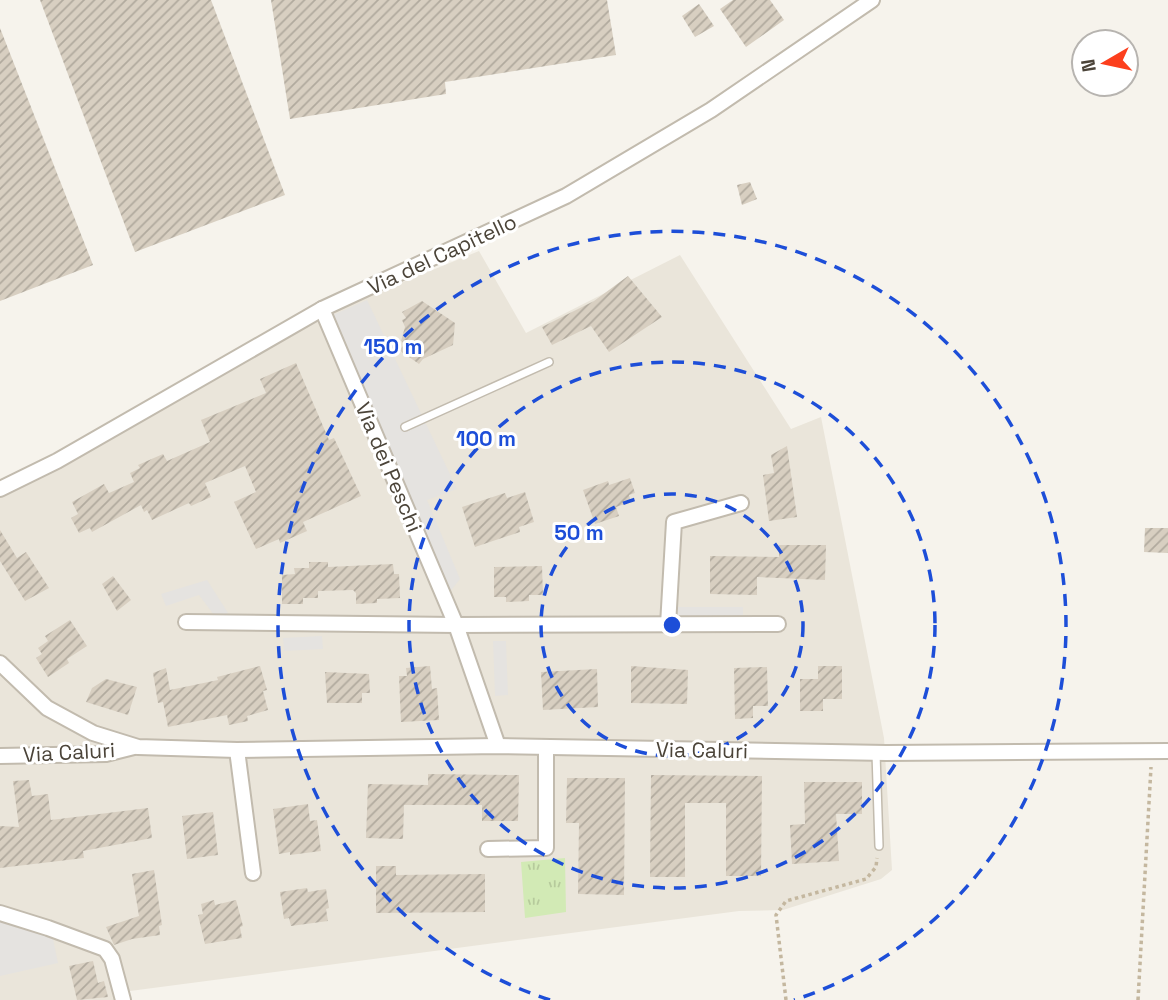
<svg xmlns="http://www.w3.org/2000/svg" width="1168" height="1000" viewBox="0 0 1168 1000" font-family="'Space Grotesk',sans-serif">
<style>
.residential{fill:#eae5da}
.park{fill:url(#park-tufts)}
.parking{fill:#e5e3e0}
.building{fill:url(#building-hatch)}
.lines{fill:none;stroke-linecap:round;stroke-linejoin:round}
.lane-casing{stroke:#c2bbae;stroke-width:10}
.street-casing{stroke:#c2bbae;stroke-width:18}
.path{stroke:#c4b79f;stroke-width:3.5;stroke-dasharray:3.5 3.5;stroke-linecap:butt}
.lane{stroke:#fff;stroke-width:7}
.street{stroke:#fff;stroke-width:14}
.ring{fill:none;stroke:#1d4ed8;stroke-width:3.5;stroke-dasharray:12 9}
.labels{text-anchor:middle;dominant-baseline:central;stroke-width:6;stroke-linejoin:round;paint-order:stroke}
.street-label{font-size:21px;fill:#4b4439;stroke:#fff}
.centre{fill:#1d4ed8;stroke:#fff;stroke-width:3.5}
.ring-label{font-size:21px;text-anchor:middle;font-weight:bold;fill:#1d4ed8;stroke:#fff;stroke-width:6;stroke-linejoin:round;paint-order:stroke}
</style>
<defs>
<pattern id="park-tufts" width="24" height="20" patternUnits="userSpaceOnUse" patternTransform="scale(1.75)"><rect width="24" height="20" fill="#d2eab5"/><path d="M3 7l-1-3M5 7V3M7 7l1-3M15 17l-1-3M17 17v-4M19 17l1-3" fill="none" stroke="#b6ca9c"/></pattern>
<pattern id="building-hatch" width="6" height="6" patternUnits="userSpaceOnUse" patternTransform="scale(1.75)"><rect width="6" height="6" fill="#d8cfc1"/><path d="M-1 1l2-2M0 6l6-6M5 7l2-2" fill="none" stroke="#b1aa9e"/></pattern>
</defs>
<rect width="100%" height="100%" fill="#f6f3ec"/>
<polygon class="residential" points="479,251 526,333 680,255 791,429 821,417 884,738 892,870 881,879 783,910 739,911 130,991 129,1000 0,1000 0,488 332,311"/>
<polygon class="park" points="565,858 566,912 525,918 521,862"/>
<g class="parking">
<polygon points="367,300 457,489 427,500 460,579 448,594 333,315"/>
<polygon points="207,580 228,613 217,619 199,595 166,606 161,594"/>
<rect x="678" y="607" width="65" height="13"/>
<polygon points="322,636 323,649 284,651 283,638"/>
<polygon points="493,641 506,641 508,695 495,696"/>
<polygon points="0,918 52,934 58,963 0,976"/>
</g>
<g class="building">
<polygon points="40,0 211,0 285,195 135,252"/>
<polygon points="271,0 607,0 616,55 445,82 446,94 290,119"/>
<polygon points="733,0 770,0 784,20 746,47 720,9"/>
<polygon points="699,4 714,26 695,37 682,16"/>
<polygon points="0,28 93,265 0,301"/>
<polygon points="750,182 757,199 742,205 737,185"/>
<polygon points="628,276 662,317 609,352 591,326 552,345 542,327 594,301"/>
<polygon points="422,301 455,323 453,345 423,359 419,364 399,350 405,344 401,341 405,327 402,320 406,318 402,312"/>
<polygon points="296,363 329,440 334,438 361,496 303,522 307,531 280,543 279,539 256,549 234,502 256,492 245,466 205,483 211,497 191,506 189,503 152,520 147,510 144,512 141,505 92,532 90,528 79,533 71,518 78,514 72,502 104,484 109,493 134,482 130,473 140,468 138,465 163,454 167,461 210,442 201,420 266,393 260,379"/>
<polygon points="787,446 797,517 769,521 763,475 774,473 771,455"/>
<polygon points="630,478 635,493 629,495 631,502 616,507 619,516 595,524 583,490 608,481 609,485"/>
<polygon points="525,492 534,522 519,527 520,532 475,547 462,507 505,493 507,498"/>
<polygon points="1145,528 1168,528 1168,553 1144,552"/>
<polygon points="0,530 17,558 26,552 49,588 25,601 0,561"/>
<polygon points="779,545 826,545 825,580 757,577 757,595 710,594 710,556 779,557"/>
<polygon points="309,562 328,562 328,567 393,564 394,574 399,574 400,598 377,599 377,603 356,604 356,593 353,590 318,591 318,598 303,598 303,604 282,604 282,575 295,574 294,568 309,568"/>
<polygon points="542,566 543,595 529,595 529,601 506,602 506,597 494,597 494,567"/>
<polygon points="113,576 131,600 117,611 102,584"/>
<polygon points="70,620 87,646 67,659 69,663 48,677 36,658 42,654 38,648 48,641 45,636"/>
<polygon points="260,666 267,690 263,691 268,710 247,716 248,721 229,725 227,715 168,727 163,702 158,703 153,673 166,668 170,690 218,680 217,677"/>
<polygon points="430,666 432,689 437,688 439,720 401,722 399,676 407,676 406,668"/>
<polygon points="631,666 688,670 687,704 631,703"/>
<polygon points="818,666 842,666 842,699 823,699 823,711 800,711 800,679 818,679"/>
<polygon points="767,667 768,706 753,706 753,718 735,719 734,668"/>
<polygon points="597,669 598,707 543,710 541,672"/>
<polygon points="325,672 369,674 370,693 362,693 362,703 327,703"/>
<polygon points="106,679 137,687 128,715 86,702 92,688"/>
<polygon points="428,774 519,775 518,821 482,821 482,805 404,805 403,839 366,838 368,784 428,785"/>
<polygon points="651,775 762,776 761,876 726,876 726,803 685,803 685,877 650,877"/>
<polygon points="567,778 625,778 624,895 578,894 579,823 566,823"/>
<polygon points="29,780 32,796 48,794 51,820 148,808 152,838 83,851 84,858 0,868 0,826 19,827 13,781"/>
<polygon points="804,782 862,782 862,814 836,814 839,861 792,864 790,825 805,824"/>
<polygon points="308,804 310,821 317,820 321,851 290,855 290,852 279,854 273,809"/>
<polygon points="213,812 218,855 187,859 182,816"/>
<polygon points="376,866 396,866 396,875 485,874 485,912 376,913"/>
<polygon points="154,870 162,925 159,926 160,935 132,939 114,945 106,927 139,916 132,874"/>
<polygon points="307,888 308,892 326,889 329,908 326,909 328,921 291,926 289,918 284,919 280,892"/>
<polygon points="214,900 215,905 236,900 243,926 240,927 242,938 205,944 198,915 203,914 201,904"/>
<polygon points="93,961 98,983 104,981 108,997 77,1000 69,966"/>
</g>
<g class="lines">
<defs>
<g id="lane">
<polyline points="405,427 549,362"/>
<polyline points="876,753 879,846"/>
</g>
<g id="street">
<polyline points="322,309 456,625 498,746"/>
<polyline points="0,489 57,461 322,309 566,196 711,110 872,0"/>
<polyline points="186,622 456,625 778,624"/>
<polyline points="668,625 674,522 741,503"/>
<polyline points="0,663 47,708 93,733 138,747 237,750 498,746 886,753 1168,751"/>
<polyline points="237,750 253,873"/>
<polyline points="0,756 106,754 134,747"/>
<polyline points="488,849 546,848 546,747"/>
<polyline points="0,913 48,928 105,949 112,959 123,1000"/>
</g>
</defs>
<use href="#lane" class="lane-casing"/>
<use href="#street" class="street-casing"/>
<g class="path">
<polyline points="786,1000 776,915 786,901 866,879 876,867 877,858"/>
<polyline points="1138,1000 1151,767"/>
</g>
<use href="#lane" class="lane"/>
<use href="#street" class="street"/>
</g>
<g class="ring">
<circle cx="672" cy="625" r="131"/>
<circle cx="672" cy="625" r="263"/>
<path d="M550 1000A394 394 0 1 1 794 1000"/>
</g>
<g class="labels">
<g class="street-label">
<text transform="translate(442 254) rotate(-25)">Via del Capitello</text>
<text transform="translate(389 467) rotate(67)">Via dei Peschi</text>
<text transform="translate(702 750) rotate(1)">Via Caluri</text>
<text transform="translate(69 752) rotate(-3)">Via Caluri</text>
</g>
</g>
<circle cx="672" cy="625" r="10" class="centre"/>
<g class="ring-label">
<text x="393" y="354">150 m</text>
<text x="486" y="446">100 m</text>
<text x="579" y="540">50 m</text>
</g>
<g transform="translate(1105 63) rotate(261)"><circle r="33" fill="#ffffff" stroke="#b7b4b0" stroke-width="2"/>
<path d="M0-5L12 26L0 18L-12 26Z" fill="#fc3f1d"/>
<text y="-10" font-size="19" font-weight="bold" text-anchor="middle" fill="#4b4439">N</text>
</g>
</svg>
